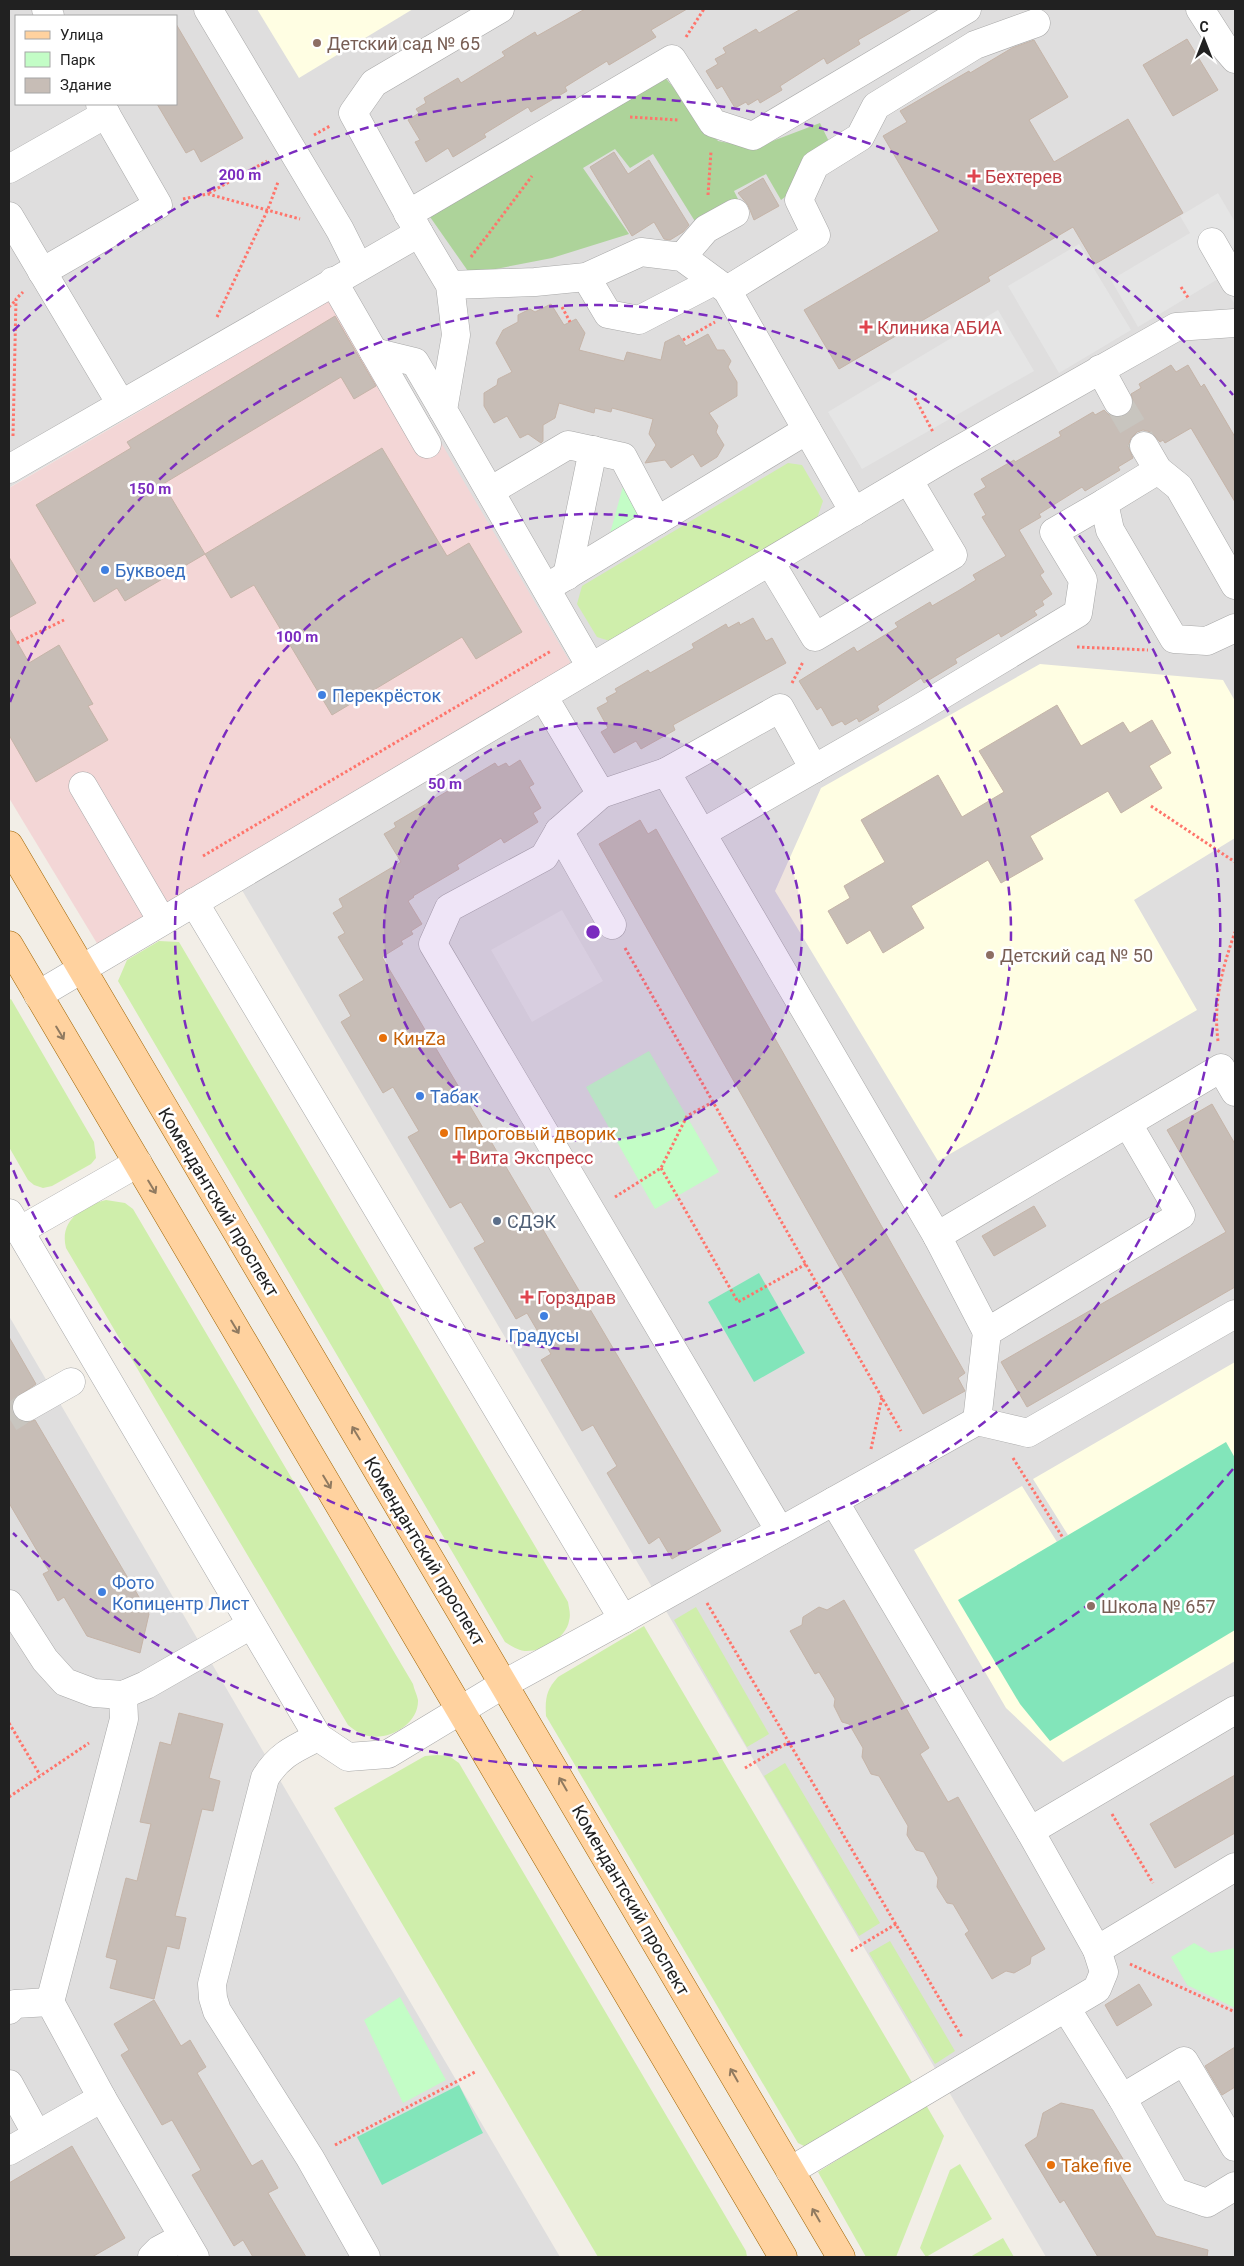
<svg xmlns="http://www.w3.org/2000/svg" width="1244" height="2266" viewBox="0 0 1244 2266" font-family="Roboto,sans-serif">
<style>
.residential{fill:#dfdede;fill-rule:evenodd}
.commercial{fill:#f3d6d6}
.education{fill:#fffee3}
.grass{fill:#cfeeab}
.forest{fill:#add39a}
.park{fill:#c3fdc6}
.pitch{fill:#82e5ba}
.parking{fill:#e5e5e5}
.building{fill:#c7bdb6;stroke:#c5b4a8}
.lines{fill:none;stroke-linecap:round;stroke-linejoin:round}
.minor-tunnel{stroke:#c8c5bf;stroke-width:28;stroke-dasharray:28 14;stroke-linecap:butt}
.minor-casing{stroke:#a8a8a8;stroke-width:29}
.major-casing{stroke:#9e6300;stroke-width:29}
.path{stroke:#ff746b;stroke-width:3;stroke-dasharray:2.5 2.5;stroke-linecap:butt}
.minor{stroke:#fff;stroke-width:28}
.major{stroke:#ffd29f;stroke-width:28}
.oneway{stroke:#907a60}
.ring{fill:none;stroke:#7b2cbf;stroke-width:2.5;stroke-dasharray:9 6}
.education-dot{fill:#8d6e63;stroke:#fff;stroke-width:2}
.health-dot{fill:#e0444e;stroke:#fff;stroke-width:2}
.shop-dot{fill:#3f7fe0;stroke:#fff;stroke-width:2}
.food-dot{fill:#e8710a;stroke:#fff;stroke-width:2}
.service-dot{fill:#5c6f8a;stroke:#fff;stroke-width:2}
.labels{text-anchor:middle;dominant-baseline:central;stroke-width:5;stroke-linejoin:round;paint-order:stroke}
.education-label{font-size:18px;fill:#785e54;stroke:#fff;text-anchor:start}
.health-label{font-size:18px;fill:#be3a42;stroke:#fff;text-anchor:start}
.shop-label{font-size:18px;fill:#366cbe;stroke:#fff;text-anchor:start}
.food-label{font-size:18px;fill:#c56008;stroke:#fff;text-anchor:start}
.street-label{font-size:18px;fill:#212121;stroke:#fff}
.service-label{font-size:18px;fill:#4e5e75;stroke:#fff;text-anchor:start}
.centre{fill:#7b2cbf;stroke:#fff;stroke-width:2.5}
.ring-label{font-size:15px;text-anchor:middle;font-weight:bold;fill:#7b2cbf;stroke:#fff;stroke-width:5;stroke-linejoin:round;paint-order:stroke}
</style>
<rect width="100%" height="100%" fill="#f2eee7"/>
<g class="residential">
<path d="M9,9H1235V2257H1046L229,868L350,288L10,487L9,484ZM16,16H176V104H16Z"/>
<polygon points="9,1316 257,1741 560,2257 9,2257"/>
</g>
<polygon class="commercial" points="350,288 573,667 98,945 9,798 9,488"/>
<g class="education">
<polygon points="257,9 413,9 299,78"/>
<polygon points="1040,664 1223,680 1235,701 1235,838 1134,900 1197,1010 938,1161 775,891 821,788"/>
<polygon points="1235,1362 1235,1661 1063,1762 1006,1708 914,1550 1022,1486 1057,1542 1068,1535 1033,1479"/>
</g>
<g class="grass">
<polygon points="788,463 802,465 823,501 816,521 613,642 597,637 577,604 582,586"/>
<path d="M159,941L179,942L568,1602C569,1609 571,1614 569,1621C566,1638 543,1651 527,1651C519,1651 511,1646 505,1642L118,981L127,960Z"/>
<polygon points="11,999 94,1142 96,1158 91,1164 52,1186 43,1188 34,1185 28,1180 9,1147 9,1000"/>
<path d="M106,1200L125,1203L133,1209L413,1684C414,1689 417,1695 418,1700C419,1726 384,1744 362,1734C357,1732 352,1728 348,1725L66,1248C59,1221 82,1206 106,1200Z"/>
<polygon points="696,1607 769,1734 747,1747 674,1620"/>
<path d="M644,1626L913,2084L806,2147L798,2143L546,1716C545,1699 546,1690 558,1677Z"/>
<polygon points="437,1755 449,1756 459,1763 746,2251 747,2257 598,2257 334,1808 425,1756"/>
<polygon points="785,1763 880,1923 859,1936 764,1776"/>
<polygon points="890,1941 955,2051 935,2064 869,1953"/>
<polygon points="926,2105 944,2136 896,2257 866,2257 818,2172"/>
<polygon points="960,2164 992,2219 926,2257 920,2248 950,2170"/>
<polygon points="1003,2238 1014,2257 970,2257"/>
</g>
<polygon class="forest" points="663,75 718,141 754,148 820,123 837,158 781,200 766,174 734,191 740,203 696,223 653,154 630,168 615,149 583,168 629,234 552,258 470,274 428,214"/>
<g class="park">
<polygon points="625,479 649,521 609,537"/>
<polygon points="649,1051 719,1172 655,1209 586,1087"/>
<polygon points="1194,1943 1211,1953 1235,1948 1235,2008 1187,1985 1171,1957"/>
<polygon points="400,1997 446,2080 403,2103 364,2020"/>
</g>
<g class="pitch">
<polygon points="759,1273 805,1353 754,1382 708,1302"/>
<polygon points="1226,1442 1235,1458 1235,1630 1050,1741 1020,1704 958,1600"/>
<polygon points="459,2085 483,2133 382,2185 357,2137"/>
</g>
<g class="parking">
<polygon points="1218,193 1235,222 1235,302 1234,303 1218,279 1138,327 1111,280 1190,233 1180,216"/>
<polygon points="1079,244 1131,330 1059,373 1008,286"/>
<polygon points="998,310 1034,371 862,469 828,412"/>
<polygon points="562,910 603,981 532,1022 491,950"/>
</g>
<g class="building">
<polygon points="585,9 687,9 651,30 656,37 609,65 607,61 565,87 567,91 531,112 528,107 484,134 486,137 453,157 448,148 426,162 415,142 420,140 408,120 419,113 416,109 426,103 424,98 458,78 461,83 505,56 502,52 535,32 537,36"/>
<polygon points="801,9 912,9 858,40 860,44 827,64 824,58 780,86 782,90 760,103 758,99 748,105 746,102 735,108 722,86 717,89 706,71 718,64 715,59 726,53 723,48 756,29 759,33"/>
<polygon points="176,24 243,138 201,162 194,149 186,153 157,104 176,104"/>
<polygon points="1187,39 1218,90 1173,116 1143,65"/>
<polygon points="1034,40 1068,97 1029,120 1054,162 1128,119 1183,213 1095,264 1073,227 988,277 990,281 839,369 804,310 939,231 883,136 907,122 900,111 969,71 970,73 1012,48"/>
<polygon points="614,152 628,174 649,160 689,225 683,232 670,240 664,239 654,222 632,236 590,167"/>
<polygon points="763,178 779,206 754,220 748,205 738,193"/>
<polygon points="551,304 564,325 576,319 585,333 579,350 624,361 627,352 661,360 665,342 679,335 686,346 708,334 717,350 724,350 731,361 728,367 737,382 737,396 709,413 718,426 716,432 724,445 717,457 701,467 693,454 671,468 665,460 645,463 656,445 649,434 653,419 612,408 611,412 595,408 594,413 559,403 555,418 543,425 543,441 541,443 528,434 520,438 507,416 494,423 484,406 484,393 497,385 498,379 512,372 496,343 503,330 518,322 518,315 530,309 535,312"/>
<polygon points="335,316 376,386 354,399 341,377 163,484 205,554 125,601 117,588 94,602 36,505 131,448 127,442"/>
<polygon points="1171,365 1176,372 1188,365 1201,387 1204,384 1235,437 1235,502 1191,428 1165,443 1163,440 1160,442 1151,432 1143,430 1137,432 1131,438 1128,446 1133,458 1118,467 1120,470 1085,491 1082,487 1039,514 1041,517 1019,530 1044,572 1040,575 1052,594 1042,601 1044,605 1034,611 1037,615 1001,637 999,633 955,659 957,663 924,683 921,678 877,706 879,710 859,722 857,718 845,725 842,721 832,726 821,707 817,710 799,681 854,647 857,652 898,627 895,623 930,602 932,606 958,591 976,580 973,575 1006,556 982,517 986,515 974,494 986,487 981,479 1014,460 1015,462 1061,436 1059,432 1093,412 1095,415 1104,410 1109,415 1117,418 1126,415 1132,410 1134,403 1131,394 1141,388 1139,384"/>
<polygon points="382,448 447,556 469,543 522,632 476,659 462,637 332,715 254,585 231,598 205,554"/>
<polygon points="9,557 36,603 9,618"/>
<polygon points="753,618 766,641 772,638 786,663 673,725 675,730 641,749 636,741 614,753 601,732 608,728 597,708 608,702 606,698 617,692 615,689 648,670 650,673 694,648 692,644 726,624 728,628 739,622 740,625"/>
<polygon points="9,628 29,663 59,645 93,704 88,706 108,740 36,782 9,735"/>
<polygon points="1057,705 1081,746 1123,722 1130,733 1152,720 1171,753 1149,766 1162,788 1121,813 1108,791 1030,836 1043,859 1001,883 988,860 911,906 924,928 883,953 870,930 847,944 828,911 850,898 844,886 885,862 861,820 938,775 962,817 1004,792 979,751"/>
<polygon points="520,760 534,784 529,787 541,808 533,813 538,822 504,843 501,838 457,865 459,869 413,896 414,897 408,901 422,924 411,931 413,934 401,941 403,944 382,957 721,1531 672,1559 659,1537 649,1544 607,1473 617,1466 593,1425 582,1431 541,1360 551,1354 527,1313 516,1319 474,1248 485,1242 461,1202 450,1208 408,1137 419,1131 393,1087 383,1093 341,1022 351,1016 339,995 364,980 338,937 345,933 333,913 343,907 339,899 401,862 384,834 396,827 394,823 495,763 498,767 506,763 509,767"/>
<polygon points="640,820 648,834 656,829 965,1373 958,1378 965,1391 923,1414 599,844"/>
<polygon points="1212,1104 1235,1144 1235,1287 1027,1407 1001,1362 1226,1232 1167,1130"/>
<polygon points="1034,1206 1046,1226 994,1256 982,1236"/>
<polygon points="9,1337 36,1384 14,1399 11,1406 13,1414 20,1421 27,1423 35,1420 149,1614 140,1653 87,1636 64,1597 58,1601 43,1574 49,1571 9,1503"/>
<polygon points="844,1600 929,1748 920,1754 948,1802 958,1797 1045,1949 1031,1957 1030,1964 1014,1973 1006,1971 992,1979 965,1934 969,1931 953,1904 947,1903 937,1887 938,1878 924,1852 916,1850 907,1835 908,1826 879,1776 871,1774 862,1757 863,1748 849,1724 842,1722 834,1706 835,1699 819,1672 815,1674 790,1631 802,1625 803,1617 819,1607 827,1610"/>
<polygon points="179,1713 223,1724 209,1778 220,1781 213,1811 202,1809 175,1916 186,1918 179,1949 167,1946 154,1999 110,1988 117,1960 106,1957 126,1878 137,1881 151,1824 140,1822 160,1742 171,1745"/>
<polygon points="1235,1775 1235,1833 1175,1868 1150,1824"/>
<polygon points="1139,1984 1152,2005 1117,2026 1105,2005"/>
<polygon points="154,2000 181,2046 190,2040 206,2067 197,2073 252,2166 262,2160 278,2188 268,2193 306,2257 253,2257 243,2240 234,2246 192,2175 201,2170 172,2120 162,2125 121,2055 129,2050 114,2024"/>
<polygon points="1235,2047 1235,2087 1222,2095 1205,2066"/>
<polygon points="1061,2103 1093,2110 1123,2159 1114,2165 1156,2236 1208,2250 1207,2257 1098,2257 1064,2200 1060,2203 1025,2145 1037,2137 1043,2113"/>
<polygon points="72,2146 125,2238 92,2257 9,2257 9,2183"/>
</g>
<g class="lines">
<g class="minor-tunnel">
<polyline points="1118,402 1144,446"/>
<polyline points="9,1418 27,1407"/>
</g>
<defs>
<g id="minor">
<polyline points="46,9 50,16"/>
<polyline points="208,9 340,230 358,266"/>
<polyline points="1200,9 1223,45 1235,59"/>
<polyline points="9,169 106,114"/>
<polyline points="408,214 672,59 713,123 753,136 967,9"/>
<polyline points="9,216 121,404"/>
<polyline points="419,233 450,285 456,335 443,410 591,667"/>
<polyline points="1212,242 1235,282"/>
<polyline points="682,257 706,229 735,213"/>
<polyline points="42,272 158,205 100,104"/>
<polyline points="586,277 608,314 639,320 714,281"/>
<polyline points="333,281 427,444"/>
<polyline points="450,285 535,282 586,277 641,252 682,257 727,290 854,512"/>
<polyline points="727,290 816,235 799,200 815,165 860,137 876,106 975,45 1036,23"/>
<polyline points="374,352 415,362 443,410"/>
<polyline points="1100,369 1118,402"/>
<polyline points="1144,446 1158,470 1179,487 1235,585"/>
<polyline points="9,469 419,233 353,113 374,83 500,9"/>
<polyline points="1158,470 1104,503 1110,530 1174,639 1207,641 1235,628"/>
<polyline points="490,491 568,445 623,457 657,521"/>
<polyline points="770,562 815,637 953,555 909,481"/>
<polyline points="567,576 593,450"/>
<polyline points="546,588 807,430"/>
<polyline points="543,696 601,794 559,831 544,857 449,908 433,944 780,1531"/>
<polyline points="666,772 780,708 814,769"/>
<polyline points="83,786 162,921"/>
<polyline points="601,794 666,772 937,1236 987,1332 1181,1215 1128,1124"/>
<polyline points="559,831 612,925"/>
<polyline points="702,833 915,711 1078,613 1083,580 1054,532 1104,503"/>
<polyline points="38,995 948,456 1176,327 1235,323"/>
<polyline points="9,1213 318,1737 348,1757 388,1754 504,1684 623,1619 194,902"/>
<polyline points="19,1231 138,1163"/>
<polyline points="937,1236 1221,1068 1235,1092"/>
<polyline points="27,1407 71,1382"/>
<polyline points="977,1421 987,1332"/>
<polyline points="834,1501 1030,1831"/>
<polyline points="9,1604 45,1660 65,1682 94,1693 123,1695 146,1685 251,1625"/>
<polyline points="623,1619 977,1421 1028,1433 1235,1314"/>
<polyline points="123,1695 124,1719 50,2002 102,2098 195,2257"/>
<path d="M318,1737C294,1749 279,1755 265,1778L212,1984L213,1998L217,2011L310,2158L366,2257"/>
<polyline points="1097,1950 1235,1867"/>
<polyline points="1066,2008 1122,2098 1175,2192 1207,2203 1235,2186"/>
<polyline points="9,2010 15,2004 50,2002"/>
<polyline points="9,2084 37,2135"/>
<polyline points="1122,2098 1184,2061 1235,2147"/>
<polyline points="9,2151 102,2098"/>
<polyline points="790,2171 1097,1989 1104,1972 1097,1950 1030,1831 1235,1710"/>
<polyline points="152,2257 159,2250 183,2237"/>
</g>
<g id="major">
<polyline points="9,845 841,2257"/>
<polyline points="9,945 783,2257"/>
</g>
</defs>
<use href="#minor" class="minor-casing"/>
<use href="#major" class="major-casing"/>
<g class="path">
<polyline points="686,37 704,9"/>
<polyline points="630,117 678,120"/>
<polyline points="314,135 330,126"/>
<polyline points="209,193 267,161"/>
<polyline points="708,195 711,151"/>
<polyline points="183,199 208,194 300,219"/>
<polyline points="471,257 532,176"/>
<polyline points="1181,287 1189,299"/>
<polyline points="9,307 16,300"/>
<polyline points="562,307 570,322"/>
<polyline points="217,317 268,209 278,182"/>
<polyline points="683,340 715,322"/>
<polyline points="915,398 933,432"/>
<polyline points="13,436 16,299 23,292"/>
<polyline points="17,643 64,620"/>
<polyline points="1077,647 1148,650"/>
<polyline points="792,683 803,662"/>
<polyline points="1151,806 1235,862"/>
<polyline points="203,856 551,651"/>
<polyline points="625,948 901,1431"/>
<path d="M1218,1041C1213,1002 1222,969 1235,932"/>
<polyline points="661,1168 738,1302 806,1264"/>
<polyline points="615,1197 661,1168 687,1116 713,1102"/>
<polyline points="871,1449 882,1397"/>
<polyline points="1013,1458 1063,1538"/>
<polyline points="707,1603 962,2037"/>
<polyline points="9,1723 40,1775"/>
<polyline points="745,1768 789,1742"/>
<polyline points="9,1797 89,1743"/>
<polyline points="1112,1814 1153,1883"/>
<polyline points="851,1951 896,1924"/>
<polyline points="1130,1964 1235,2012"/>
<polyline points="335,2145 475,2072"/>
</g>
<use href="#minor" class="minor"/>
<use href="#major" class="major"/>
</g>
<defs><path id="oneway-shaft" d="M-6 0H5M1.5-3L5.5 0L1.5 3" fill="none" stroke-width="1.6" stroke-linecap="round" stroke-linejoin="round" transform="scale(1.25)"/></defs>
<g class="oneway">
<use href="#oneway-shaft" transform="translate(60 1033) rotate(59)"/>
<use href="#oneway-shaft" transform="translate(152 1187) rotate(59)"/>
<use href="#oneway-shaft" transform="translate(235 1327) rotate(59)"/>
<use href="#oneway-shaft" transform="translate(356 1433) rotate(-121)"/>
<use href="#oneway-shaft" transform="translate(327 1482) rotate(59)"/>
<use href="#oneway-shaft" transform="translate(563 1784) rotate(-120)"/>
<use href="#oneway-shaft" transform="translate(734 2075) rotate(-120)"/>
<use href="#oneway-shaft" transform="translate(816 2215) rotate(-120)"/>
</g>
<circle cx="593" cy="932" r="209" fill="#7b2cbf" fill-opacity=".12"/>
<g class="ring">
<circle cx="593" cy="932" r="209"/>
<circle cx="593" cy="932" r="418"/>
<path d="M10 702A627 627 0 1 1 10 1162"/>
<path d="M1233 1469A835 835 0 0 1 13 1533M13 331A835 835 0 0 1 1233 395"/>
</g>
<g class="education-dot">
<circle cx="317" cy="43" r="5"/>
<circle cx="990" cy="955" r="5"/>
<circle cx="1091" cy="1606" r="5"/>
</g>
<g class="health-dot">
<path d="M971.5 168.5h5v5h5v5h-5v5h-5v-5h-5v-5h5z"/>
<path d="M863.5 319.5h5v5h5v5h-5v5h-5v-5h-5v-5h5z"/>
<path d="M456.5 1149.5h5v5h5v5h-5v5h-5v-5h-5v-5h5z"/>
<path d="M524.5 1289.5h5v5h5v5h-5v5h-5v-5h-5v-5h5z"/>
</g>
<g class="shop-dot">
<circle cx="105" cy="570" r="5"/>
<circle cx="322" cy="695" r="5"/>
<circle cx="420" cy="1096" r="5"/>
<circle cx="544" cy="1316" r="5"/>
<circle cx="102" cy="1592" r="5"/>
</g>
<g class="food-dot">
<circle cx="383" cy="1038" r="5"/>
<circle cx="444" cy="1133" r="5"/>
<circle cx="1051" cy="2165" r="5"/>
</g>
<circle class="service-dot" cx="497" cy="1221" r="5"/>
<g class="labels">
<g class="education-label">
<text x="327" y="43">Детский сад № 65</text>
<text x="1000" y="955">Детский сад № 50</text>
<text x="1101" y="1606">Школа № 657</text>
</g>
<g class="health-label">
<text x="985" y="176">Бехтерев</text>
<text x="877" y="327">Клиника АБИА</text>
<text x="469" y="1157">Вита Экспресс</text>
<text x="537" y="1297">Горздрав</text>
</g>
<g class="shop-label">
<text x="115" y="570">Буквоед</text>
<text x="332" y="695">Перекрёсток</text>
<text x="430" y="1096">Табак</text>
<text x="544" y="1335" text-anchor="middle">Градусы</text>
<text x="112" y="1582">Фото<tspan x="112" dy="21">Копицентр Лист</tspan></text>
</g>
<g class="food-label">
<text x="393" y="1038">КинZa</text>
<text x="454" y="1133">Пироговый дворик</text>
<text x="1061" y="2165">Take five</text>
</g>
<g class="street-label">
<text transform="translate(219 1202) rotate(59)">Комендантский проспект</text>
<text transform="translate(425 1551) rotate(59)">Комендантский проспект</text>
<text transform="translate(631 1900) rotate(60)">Комендантский проспект</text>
</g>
<g class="service-label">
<text x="507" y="1221">СДЭК</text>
</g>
</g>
<circle cx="593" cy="932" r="8" class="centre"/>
<g class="ring-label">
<text x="240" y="180">200 m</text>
<text x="150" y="494">150 m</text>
<text x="297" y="642">100 m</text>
<text x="445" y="789">50 m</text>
</g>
<rect width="1244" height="2266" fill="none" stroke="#212121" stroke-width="20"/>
<rect x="15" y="15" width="162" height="90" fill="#ffffff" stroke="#a6a6a6"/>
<rect x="25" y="31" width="25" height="8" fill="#ffd29f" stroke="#a6a6a6"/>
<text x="60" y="40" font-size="15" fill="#212121">Улица</text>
<rect x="25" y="52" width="25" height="15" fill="#c3fdc6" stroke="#a6a6a6"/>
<text x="60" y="65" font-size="15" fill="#212121">Парк</text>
<rect x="25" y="78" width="25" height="15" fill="#c7bdb6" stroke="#a6a6a6"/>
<text x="60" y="90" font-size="15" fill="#212121">Здание</text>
<g transform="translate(1204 40)" stroke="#ffffff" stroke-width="4" paint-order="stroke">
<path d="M0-4L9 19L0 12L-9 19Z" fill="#212121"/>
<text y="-8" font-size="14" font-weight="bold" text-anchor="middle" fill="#212121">С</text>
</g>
</svg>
